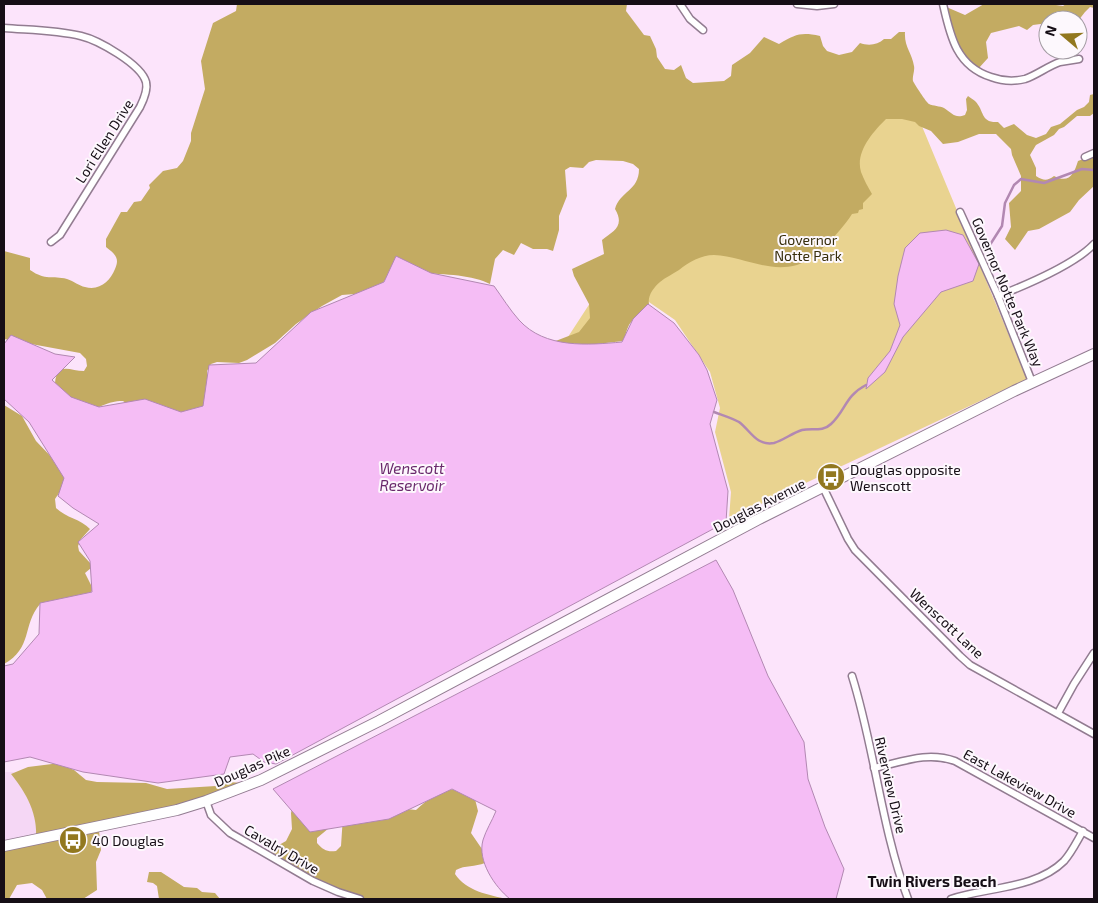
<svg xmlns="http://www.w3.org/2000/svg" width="1098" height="903" viewBox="0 0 1098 903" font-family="'Exo 2',sans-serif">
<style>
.built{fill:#f5d7f5}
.green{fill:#e9d390}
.forest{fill:#c3ab62}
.water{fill:#f5bdf5;stroke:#b288b2}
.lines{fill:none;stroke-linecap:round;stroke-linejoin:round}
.stream{stroke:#b288b2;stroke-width:2.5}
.minor-casing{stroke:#927c91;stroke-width:9}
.primary-casing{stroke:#927c91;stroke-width:12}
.minor{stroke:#fff;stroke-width:6}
.primary{stroke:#fff;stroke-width:10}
.labels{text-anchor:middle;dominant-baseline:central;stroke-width:4;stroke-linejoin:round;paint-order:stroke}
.street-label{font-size:14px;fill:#160e16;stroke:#fdf8fd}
.park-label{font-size:14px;fill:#382e0c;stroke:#fdf8fd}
.poi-label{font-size:14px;fill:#160e16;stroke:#fdf8fd;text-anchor:start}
.water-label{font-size:15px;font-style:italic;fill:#6a296c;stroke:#fdf8fd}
.neighbourhood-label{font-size:15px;font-weight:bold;fill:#160e16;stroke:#fdf8fd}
</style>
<rect width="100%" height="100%" fill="#fce4fb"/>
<polygon class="built" points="4,772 15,772 11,774 20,785 33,809 37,833 36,840 4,849"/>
<polygon class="green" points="887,42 1027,379 729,519 731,492 715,432 720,408 710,372 675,320 646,300 566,340 721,102"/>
<g class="forest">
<path d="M237,4H627L626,11L644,35L650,36L656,49L657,57L665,69L674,70L681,65L686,78L693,83L724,81L731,76L732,65L750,53L764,37L779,44C796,34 801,32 820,36L823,46L827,51L839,55L852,52L860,43C868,46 878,45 884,39H891L899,32H905C904,47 912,53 914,66C915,71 912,77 913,81C915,85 926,102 929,104C933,106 940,106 944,108C952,113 955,119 965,115L967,110L966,99L968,96C970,98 973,99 975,101C985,111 980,123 998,122L1004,128L1014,124L1027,135L1036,138L1046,134L1051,127L1060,124L1077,110L1084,107L1089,102L1090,95L1094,94V113L1090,116H1077L1064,127L1059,129L1054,135L1036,145L1030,155L1036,168V176C1044,181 1047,181 1054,176C1069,184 1074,174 1078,161L1094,155V186L1079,200L1070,212L1039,229L1028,231L1015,250L1005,239L1011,227L1009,203L1021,191V176L1012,155L1011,149L996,134H979L958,142L943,144L931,131L919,126L915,122L902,119H886C873,132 855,152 861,172C864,180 868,187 872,194L863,203V209L859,210L858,213L852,214C842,230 815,260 797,265C767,273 742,256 714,255C701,255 689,262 679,270C673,274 666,277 660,282C652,289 646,298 650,308C645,313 631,320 629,325C626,330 626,336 623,341L571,347L553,342L579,332L590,318L589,304L574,276L572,269L604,254L602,240C614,231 625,226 615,209C620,191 639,191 639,169L633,164L623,161L596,160L589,162L583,168L570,167L565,170L567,196L559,216V230L553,251L547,249H533L521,243L514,255L503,250L495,259L490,284C465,271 418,274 389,274L380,287L367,293L342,295L322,306L296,324L275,343L247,360L239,363L217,362L211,364L207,371L210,399L195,416L129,405L123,401C106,401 101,408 86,412L55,383C57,361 70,371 84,371L87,366L86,359L80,353L4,339V251L30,258V270C46,281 52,275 67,279C74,281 79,286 85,287C100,291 110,281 115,269C120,258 115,254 106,247V239L121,212H127L134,202L141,201L150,188L149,185L163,171L177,168L183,161L191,141V133L205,89L201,61L213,23L236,11Z"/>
<polygon points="984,4 1018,4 1021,5 1049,4 1063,6 1066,4 1094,4 1094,8 1090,7 1085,12 1078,21 1078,20 1048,20 1048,23 1033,25 1027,30 1019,26 991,33 986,42 988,58 978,69 962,57 944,6 965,15"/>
<path d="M4,405L22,416L36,441L58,464L67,481L55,499L56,508C66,518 81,519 90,529L81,539L78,546L79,551L91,564V568L85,573L93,589L89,595L40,604C22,625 33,648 4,664Z"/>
<path d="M52,764H60L74,770L86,780L97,782L146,783L167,789L216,786L226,782L245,783L145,822L99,831L101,850L96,862L97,890L83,899H47L42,890L32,883L17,885L9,899H4V849L36,840C38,814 27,794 11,774L28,767Z"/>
<path d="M457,789L475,799L478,811L471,833L484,852L485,863C475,867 465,865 456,870L455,874C466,891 489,895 507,899H349L336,894L268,859L272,849L286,841L292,829L291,813L293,805L329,828L317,838V843C323,850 327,852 336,851L341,846L343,816L406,809L416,810C428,799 439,790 457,789Z"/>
<polygon points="149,872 161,872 184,887 197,888 202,892 215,893 220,899 159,899 157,886 153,883 147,882"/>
</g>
<g class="water">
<polygon points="946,230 963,235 979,264 973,281 941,292 903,337 885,372 866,389 868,378 890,351 900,325 894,304 898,276 905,248 920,233"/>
<path d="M396,256L431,273L494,286C502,297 510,310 519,320C545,349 588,345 622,342L633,319L648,304L674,323L699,355L707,370L717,400L710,424L728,491L726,522L276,764L264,762L253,754L230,757L224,774L158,783L83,772L30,757L4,762V666L13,664L39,634L40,603L92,592L90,561L78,542L99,524L73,508L58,496L64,478L29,422L4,399V344L11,335L55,354L75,357L52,380L71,397L99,407L145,399L181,412L203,406L209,365L256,363L311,312L384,282Z"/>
<path d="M716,560L733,590L768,676L804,742L808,779L825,827L844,869L836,899H510C495,887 477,861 483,840C486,830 492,821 496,811L452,789L389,819L310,832L273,789Z"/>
</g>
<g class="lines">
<g class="stream">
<polyline points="986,251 1002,226 1005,203 1014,185 1021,179 1044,183 1082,169 1094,170"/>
<path d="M714,412C722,415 732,418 739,422C751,431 756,446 774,443C784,440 792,433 802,430C812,428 823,432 831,424C846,410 845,396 866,385"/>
</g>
<defs>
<g id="minor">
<polyline points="680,4 690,19 703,30"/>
<polyline points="797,4 817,6 834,4"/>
<path d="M943,4C950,35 956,66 991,77C1002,81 1013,82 1025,79C1037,75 1048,66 1060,62C1066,61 1073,60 1079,59"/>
<path d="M4,28C29,30 56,30 81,36C98,40 141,64 146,82C148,90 144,99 140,107L60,235L51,242"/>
<polyline points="1085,157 1094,153"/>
<polyline points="960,212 998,296 1032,382"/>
<path d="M998,296C1026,285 1074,265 1094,244"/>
<polyline points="823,487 848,539 855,550 960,656 970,665 1094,734"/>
<path d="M852,676C875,749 881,827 908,899"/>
<polyline points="1058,713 1074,684 1094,653"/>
<path d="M874,768C902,762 927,751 955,761L1094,838"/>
<polyline points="206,801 211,815 230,833 313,881 338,892 360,899"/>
<path d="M951,899C987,887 1036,889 1064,861C1072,852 1077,841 1083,831"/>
</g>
<polyline id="primary" points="4,846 177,810 206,801 261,780 379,721 757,520 1014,391 1094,354"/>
</defs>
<use href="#minor" class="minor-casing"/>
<use href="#primary" class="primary-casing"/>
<use href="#minor" class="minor"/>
<use href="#primary" class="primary"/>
</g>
<defs>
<symbol id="bus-disc" viewBox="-11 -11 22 22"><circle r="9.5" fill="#92781f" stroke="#fdf8fd"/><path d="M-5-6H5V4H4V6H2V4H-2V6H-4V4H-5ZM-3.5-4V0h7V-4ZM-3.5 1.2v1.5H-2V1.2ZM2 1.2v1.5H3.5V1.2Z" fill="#fff"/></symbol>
</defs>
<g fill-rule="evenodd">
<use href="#bus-disc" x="815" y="461" width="32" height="32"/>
<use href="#bus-disc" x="57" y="824" width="32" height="32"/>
</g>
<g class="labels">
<g class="street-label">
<text transform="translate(104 141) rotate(-58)">Lori Ellen Drive</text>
<text transform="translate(1008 292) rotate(67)">Governor Notte Park Way</text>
<text transform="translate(759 505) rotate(-27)">Douglas Avenue</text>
<text transform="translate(947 623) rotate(43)">Wenscott Lane</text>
<text transform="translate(252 766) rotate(-24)">Douglas Pike</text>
<text transform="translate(1020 783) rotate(29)">East Lakeview Drive</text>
<text transform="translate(891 785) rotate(77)">Riverview Drive</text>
<text transform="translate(282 849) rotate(30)">Cavalry Drive</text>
</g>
<g class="park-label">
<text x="808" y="239">Governor<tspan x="808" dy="16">Notte Park</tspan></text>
</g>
<g class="poi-label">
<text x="850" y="469">Douglas opposite<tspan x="850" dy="16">Wenscott</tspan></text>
<text x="92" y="840">40 Douglas</text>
</g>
<g class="water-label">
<text x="412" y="468">Wenscott<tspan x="412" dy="17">Reservoir</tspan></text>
</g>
<g class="neighbourhood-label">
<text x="932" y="881">Twin Rivers Beach</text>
</g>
</g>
<rect width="1098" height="903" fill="none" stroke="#160e16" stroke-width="10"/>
<g transform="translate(1063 35) rotate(289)"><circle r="24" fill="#fdf8fd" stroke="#a19aa1"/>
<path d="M0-4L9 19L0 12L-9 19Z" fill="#92781f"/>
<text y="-8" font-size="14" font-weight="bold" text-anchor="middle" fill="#160e16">N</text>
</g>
</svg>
